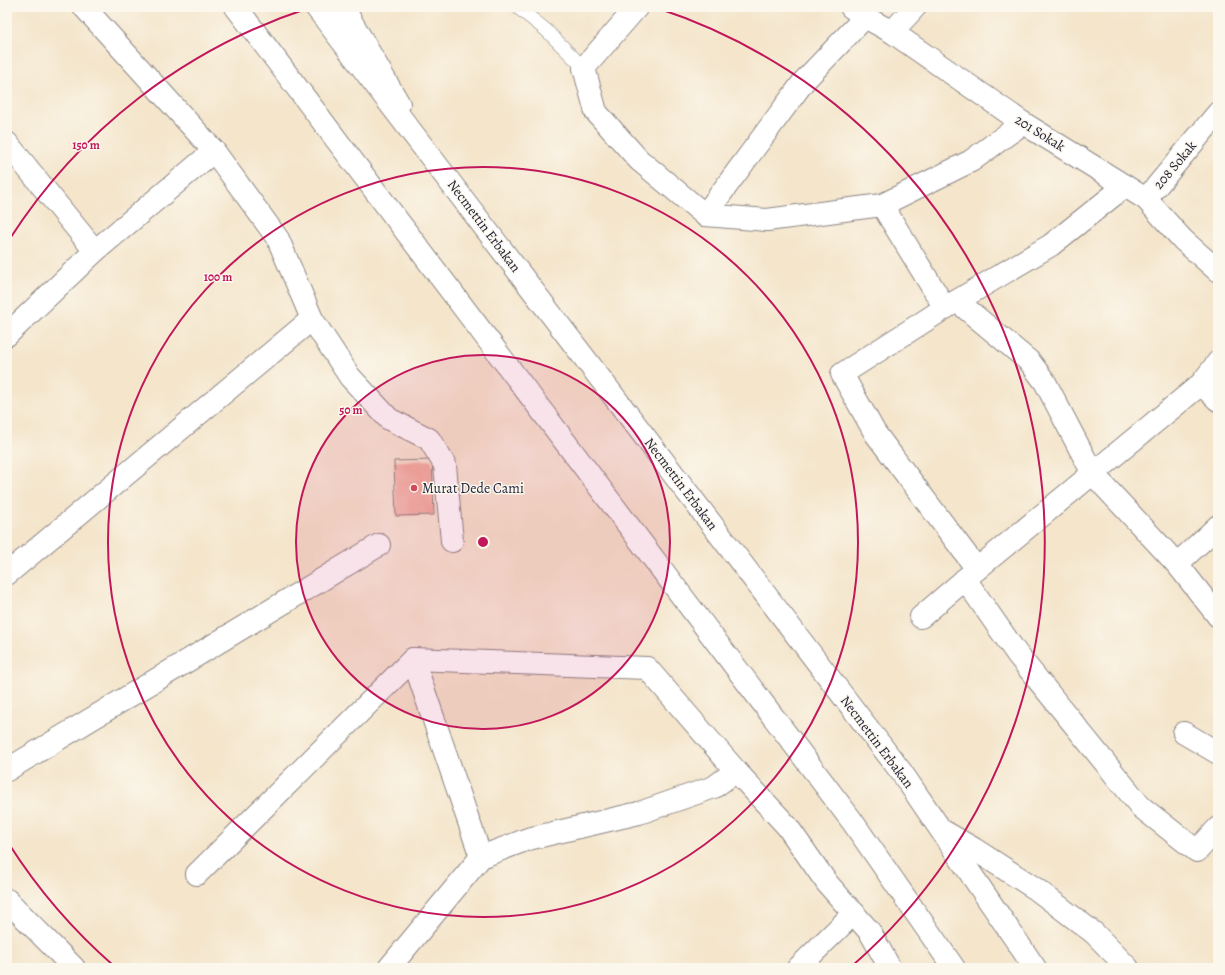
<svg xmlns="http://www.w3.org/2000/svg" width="1225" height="975" viewBox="0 0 1225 975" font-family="Alegreya,serif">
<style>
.building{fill:#efa190}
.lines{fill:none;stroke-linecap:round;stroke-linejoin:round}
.lane-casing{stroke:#8b8483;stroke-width:14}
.street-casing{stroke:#8b8483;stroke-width:24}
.secondary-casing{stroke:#8b8483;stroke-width:24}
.primary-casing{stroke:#8b8483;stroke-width:24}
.lane{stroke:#fff;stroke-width:13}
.street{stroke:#fff;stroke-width:22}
.secondary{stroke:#fff;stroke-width:22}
.primary{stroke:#fff;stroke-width:22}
.ring{fill:none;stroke:#c2185b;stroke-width:2}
.poi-dot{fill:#d1495b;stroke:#fbf7ec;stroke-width:1.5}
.labels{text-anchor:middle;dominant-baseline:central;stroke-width:3;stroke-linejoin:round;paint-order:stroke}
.street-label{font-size:14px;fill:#22223b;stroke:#fbf7ec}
.poi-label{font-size:14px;fill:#22223b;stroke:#fbf7ec;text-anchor:start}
.centre{fill:#c2185b;stroke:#fbf7ec;stroke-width:2}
.ring-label{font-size:12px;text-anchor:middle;font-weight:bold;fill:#c2185b;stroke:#fbf7ec;stroke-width:3;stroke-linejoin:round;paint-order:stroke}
</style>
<rect width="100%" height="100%" fill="#fbf7ec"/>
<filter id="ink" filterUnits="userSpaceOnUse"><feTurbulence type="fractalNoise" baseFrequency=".025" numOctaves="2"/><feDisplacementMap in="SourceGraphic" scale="8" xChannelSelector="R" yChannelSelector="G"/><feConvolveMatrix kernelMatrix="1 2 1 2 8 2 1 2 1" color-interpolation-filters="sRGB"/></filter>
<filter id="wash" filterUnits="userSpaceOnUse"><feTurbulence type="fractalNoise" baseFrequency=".012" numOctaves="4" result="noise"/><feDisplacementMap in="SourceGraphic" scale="16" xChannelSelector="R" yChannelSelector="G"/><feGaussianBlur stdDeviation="0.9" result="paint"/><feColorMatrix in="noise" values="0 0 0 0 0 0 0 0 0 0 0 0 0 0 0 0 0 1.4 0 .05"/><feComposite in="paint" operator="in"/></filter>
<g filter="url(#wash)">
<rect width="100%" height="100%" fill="#f4e5cb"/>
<g id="blocks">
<polygon class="building" points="432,460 434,515 396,516 394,461"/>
</g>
</g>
<g filter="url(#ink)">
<use href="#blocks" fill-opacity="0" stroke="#8b8483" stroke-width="1"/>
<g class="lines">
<defs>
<polyline id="lane" points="517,7 546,30 584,68"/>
<g id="street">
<polyline points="84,7 214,151 278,239 312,319 350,377 389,419 429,439 445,465 452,541"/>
<polyline points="637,7 584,68 596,112 639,160 705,215 767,220 882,205 971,161 1023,123"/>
<polyline points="892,32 915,7"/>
<polyline points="7,143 95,251"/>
<polyline points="1125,186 1051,245 945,308 842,374 875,433 977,569 1201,384 1218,362"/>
<polyline points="882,205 945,308"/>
<polyline points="705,215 804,81 865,17"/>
<polyline points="957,301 1030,362 1045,382 1093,474 1177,564"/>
<polyline points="7,335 95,251 214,151"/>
<polyline points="1201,384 1218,400"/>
<polyline points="1218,526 1177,564 1218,616"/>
<polyline points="7,574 312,319"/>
<polyline points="965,579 1017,654 1141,807 1197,851 1218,828"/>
<polyline points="921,617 977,569"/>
<polyline points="413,659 647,668 736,771 787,826 827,883 870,932 890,968"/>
<polyline points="1184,733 1218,753"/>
<polyline points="7,770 379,545"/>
<polyline points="941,830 974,849 1036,889 1094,933 1128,968"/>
<polyline points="197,874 413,659 481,857"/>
<polyline points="389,968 481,857 528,839 639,813 714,787 736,771"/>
<polyline points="798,968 854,913"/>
</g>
<g id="secondary">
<polyline points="343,7 399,104"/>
<polyline points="851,7 865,17 892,32 1023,123 1146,199 1183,240 1218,271"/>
<polyline points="1146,199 1218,113"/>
<polyline points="7,900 74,968"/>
</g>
<g id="primary">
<polyline points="236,7 852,821 954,968"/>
<polyline points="316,7 902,773 1035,968"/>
</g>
</defs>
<use href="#lane" class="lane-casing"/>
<use href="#street" class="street-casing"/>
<use href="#secondary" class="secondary-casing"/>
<use href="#primary" class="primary-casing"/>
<use href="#lane" class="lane"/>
<use href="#street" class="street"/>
<use href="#secondary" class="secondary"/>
<use href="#primary" class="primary"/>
</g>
</g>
<circle cx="483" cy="542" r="187" fill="#c2185b" fill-opacity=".12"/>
<g class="ring">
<circle cx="483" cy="542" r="187"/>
<circle cx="483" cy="542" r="375"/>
<path d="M114 966A562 562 0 0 1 9 844M9 240A562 562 0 0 1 309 8M657 8A562 562 0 0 1 852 966"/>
</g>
<circle class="poi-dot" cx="414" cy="488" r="4"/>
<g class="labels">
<g class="street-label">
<text transform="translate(1040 133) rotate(32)">201 Sokak</text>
<text transform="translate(1175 165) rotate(-50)">208 Sokak</text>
<text transform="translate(484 226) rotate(53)">Necmettin Erbakan</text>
<text transform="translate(681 484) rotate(53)">Necmettin Erbakan</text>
<text transform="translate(877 742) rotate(53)">Necmettin Erbakan</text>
</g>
<g class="poi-label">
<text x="422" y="488">Murat Dede Cami</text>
</g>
</g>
<circle cx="483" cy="542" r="6" class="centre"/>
<g class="ring-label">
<text x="86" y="149">150 m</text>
<text x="218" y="281">100 m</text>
<text x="351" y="414">50 m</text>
</g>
<rect width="1225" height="975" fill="none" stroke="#fbf7ec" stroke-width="24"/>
</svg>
